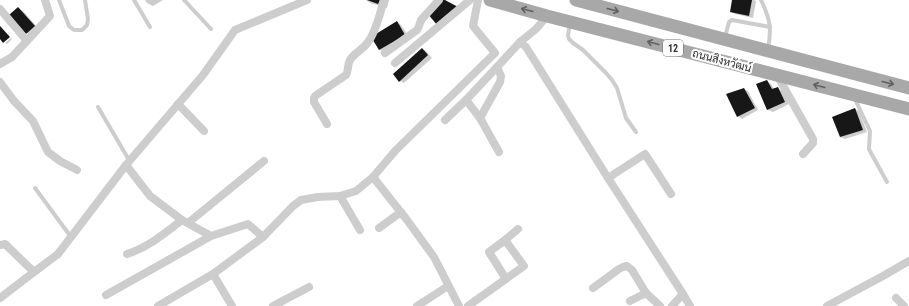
<svg xmlns="http://www.w3.org/2000/svg" width="909" height="306" viewBox="0 0 909 306" font-family="'Roboto Condensed',Sarabun,sans-serif">
<style>
.shadow{fill:#0003}
.building{fill:#171717}
.lines{fill:none;stroke-linecap:round;stroke-linejoin:round}
.lane{stroke:#cdcdcd;stroke-width:4}
.street{stroke:#cdcdcd;stroke-width:8}
.primary{stroke:#a8a8a8;stroke-width:13}
.oneway{stroke:#606060}
.labels{text-anchor:middle;dominant-baseline:central;stroke-width:4;stroke-linejoin:round;paint-order:stroke}
.shield{fill:#fff;stroke:#6e6e6e;stroke-width:1}
.shield-label{font-size:10px;font-weight:bold;fill:#303030}
.street-label{font-size:11px;fill:#303030;stroke:#fff}
</style>
<rect width="100%" height="100%" fill="#fff"/>
<g class="shadow">
<polygon points="145,0 163,0 153,6 147,3"/>
<polygon points="366,0 389,0 387,8 370,3"/>
<polygon points="733,0 754,0 756,1 753,18 735,14 731,12"/>
<polygon points="18,8 23,11 39,29 31,36 27,33 11,15"/>
<polygon points="397,22 401,25 409,37 384,52 380,50 372,38"/>
<polygon points="11,38 12,39 7,44 5,43"/>
<polygon points="422,49 426,51 432,58 404,83 400,81"/>
<polygon points="766,81 771,84 774,89 777,88 782,91 789,104 773,112 768,110 757,85"/>
<polygon points="744,89 748,91 758,110 742,119 738,116"/>
<polygon points="855,109 859,111 867,132 845,139 840,137"/>
</g>
<g class="building">
<polygon points="367,0 380,0 378,4"/>
<polygon points="443,0 445,0 458,7 437,25 428,14"/>
<polygon points="732,0 752,0 749,16 730,12"/>
<polygon points="18,7 35,26 26,34 9,15"/>
<polygon points="397,21 405,35 379,50 371,37"/>
<polygon points="0,26 10,37 3,43 0,39"/>
<polygon points="422,48 428,55 399,82 393,74"/>
<polygon points="767,80 772,89 778,87 785,102 767,110 756,84"/>
<polygon points="744,88 755,108 737,117 726,94"/>
<polygon points="855,108 863,130 840,137 832,117"/>
</g>
<g class="lines">
<g class="lane">
<polyline points="59,0 69,26 74,30 82,30 87,25 88,19 85,0"/>
<polyline points="134,0 150,27"/>
<polyline points="184,0 211,29"/>
<path d="M761,0C770,19 772,28 768,49"/>
<polyline points="570,24 568,35 569,39 573,43 583,50 606,73 612,80 617,88 626,118 636,132"/>
<polyline points="725,37 729,22 732,20 770,27"/>
<polyline points="854,97 870,131 869,149 871,153 887,182"/>
<polyline points="98,107 129,160"/>
<polyline points="35,188 71,237"/>
</g>
<g class="street">
<polyline points="0,9 27,41"/>
<polyline points="547,16 536,29 520,42 526,47 608,178 683,294 672,306"/>
<polyline points="385,53 417,30 419,26 421,20 439,0"/>
<polyline points="395,63 470,0"/>
<polyline points="0,64 12,57 50,16 45,0"/>
<polyline points="777,75 813,139 813,143 803,154"/>
<polyline points="0,82 14,101 33,121 48,152 60,161 77,170"/>
<polyline points="466,100 480,118"/>
<polyline points="178,104 204,131"/>
<polyline points="445,120 466,100 497,67"/>
<path d="M327,124L314,102V98L315,96L346,75C349,70 347,65 350,60C354,53 364,49 368,42C376,32 380,13 384,0"/>
<polyline points="499,152 480,118 500,82 501,76 497,67 520,42"/>
<polyline points="126,165 150,196 182,220 211,236 248,224 263,237"/>
<polyline points="373,177 407,220 434,257 459,306"/>
<polyline points="608,178 645,154 671,194"/>
<polyline points="340,196 360,230"/>
<polyline points="188,223 264,161"/>
<polyline points="379,228 401,212"/>
<polyline points="505,240 489,252 506,279"/>
<polyline points="0,245 5,244 34,272"/>
<path d="M127,254C149,247 165,233 182,220"/>
<polyline points="213,274 232,306"/>
<polyline points="593,288 619,269 623,267 627,266 632,270 646,293"/>
<polyline points="683,294 690,306"/>
<polyline points="106,295 211,236"/>
<polyline points="0,298 34,272 58,254 126,165 203,75 235,30 307,0"/>
<polyline points="896,298 904,306"/>
<polyline points="630,301 646,293 660,306"/>
<polyline points="158,306 213,274 263,237 293,206 301,200 318,197 340,196 356,191 373,177 395,151 495,53 473,26 478,0"/>
<polyline points="273,306 309,287"/>
<polyline points="417,306 448,286"/>
<polyline points="468,306 524,266 505,240 518,229"/>
<polyline points="827,306 883,276 909,261"/>
</g>
<g class="primary">
<polyline points="490,0 547,16 909,109"/>
<polyline points="576,0 909,88"/>
</g>
</g>
<defs><path id="oneway-shaft" d="M-6 0H5M1.5-3L5.5 0L1.5 3" fill="none" stroke-width="1.6" stroke-linecap="round" stroke-linejoin="round"/></defs>
<g class="oneway">
<use href="#oneway-shaft" transform="translate(527 10) rotate(-165)"/>
<use href="#oneway-shaft" transform="translate(613 10) rotate(15)"/>
<use href="#oneway-shaft" transform="translate(653 43) rotate(-165)"/>
<use href="#oneway-shaft" transform="translate(888 83) rotate(14)"/>
<use href="#oneway-shaft" transform="translate(819 86) rotate(-165)"/>
</g>
<g class="labels">
<rect class="shield" x="663" y="40" width="20" height="16" rx="3"/>
<g class="shield-label">
<text x="673" y="48">12</text>
</g>
<g class="street-label">
<text transform="translate(722 61) rotate(15)">ถนนสิงหวัฒน์</text>
</g>
</g>
</svg>
